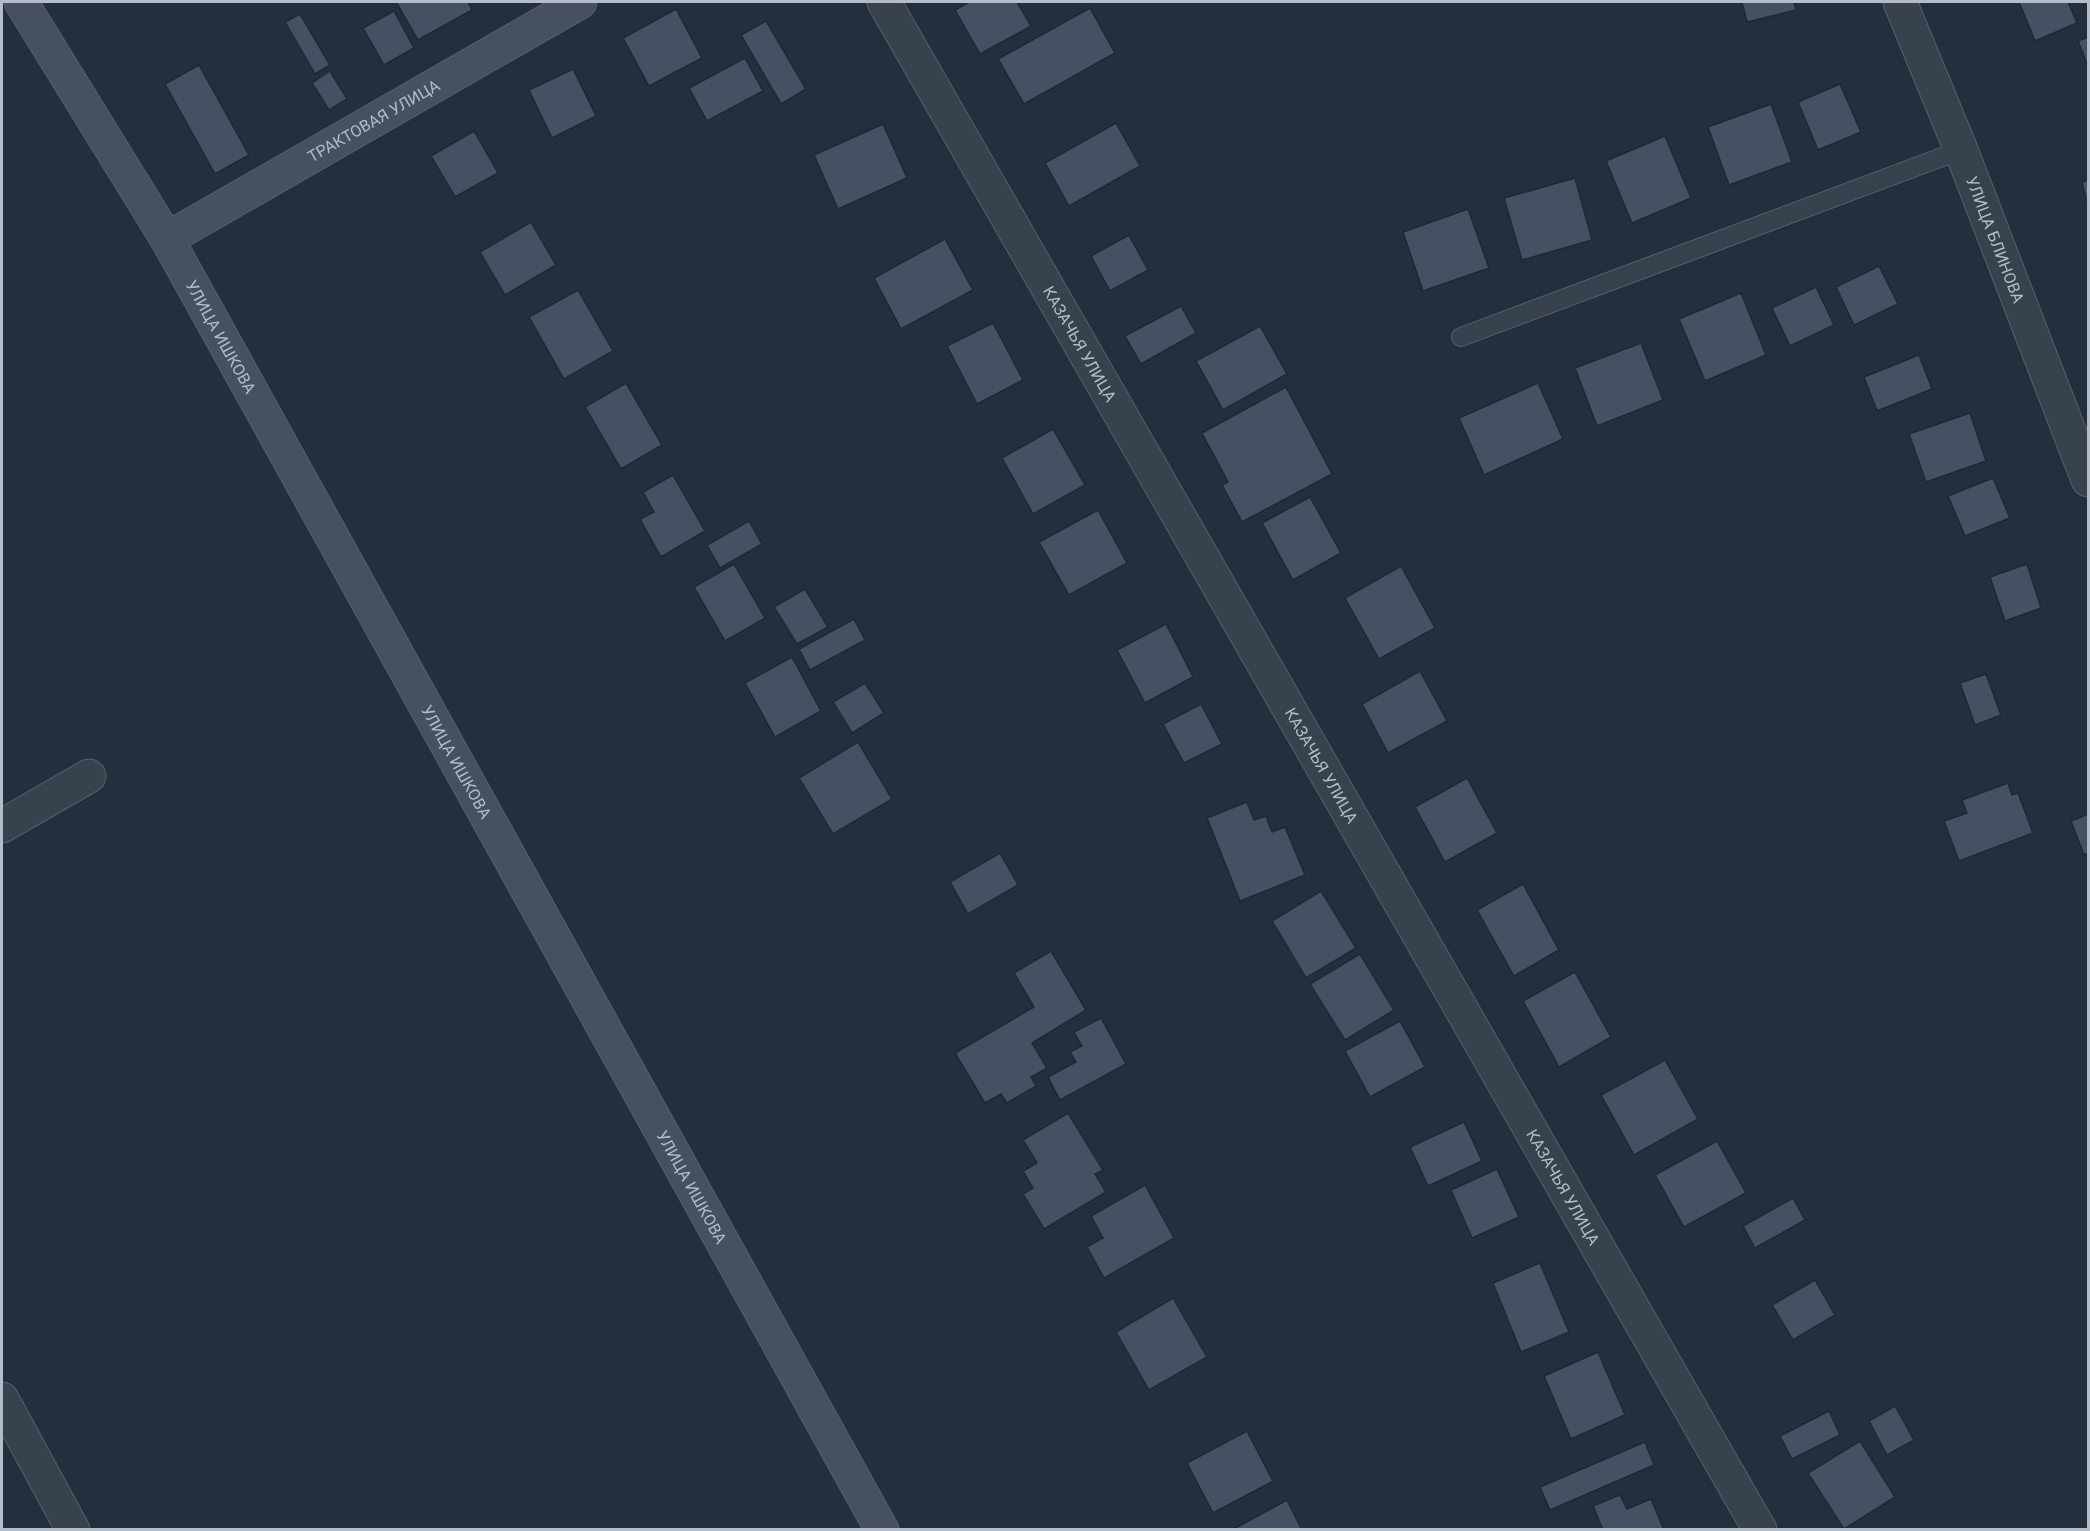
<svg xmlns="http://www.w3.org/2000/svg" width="2090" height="1531" viewBox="0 0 2090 1531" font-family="Roboto,sans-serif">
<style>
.building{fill:#455162;stroke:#1f2835;stroke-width:1.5}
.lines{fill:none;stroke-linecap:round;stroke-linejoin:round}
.lane-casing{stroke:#565f6c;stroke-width:20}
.street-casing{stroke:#565f6c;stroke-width:35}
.secondary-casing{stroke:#565f6c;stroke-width:35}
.lane{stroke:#38414e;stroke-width:18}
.street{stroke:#38414e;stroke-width:33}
.secondary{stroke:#465061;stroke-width:33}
.labels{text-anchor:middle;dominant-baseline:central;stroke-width:6;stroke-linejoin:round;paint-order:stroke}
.street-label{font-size:16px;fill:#b4bcc9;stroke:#1d2633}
</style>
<rect width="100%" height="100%" fill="#242f3e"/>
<g class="building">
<polygon points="396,2 468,2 472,10 418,40"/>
<polygon points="969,2 1017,2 1031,26 980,54 955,10"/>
<polygon points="1742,2 1794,2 1796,10 1747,22"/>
<polygon points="2019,2 2068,2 2077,23 2035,41"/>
<polygon points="1090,8 1115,53 1024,104 998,59"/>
<polygon points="676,9 702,58 649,86 623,38"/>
<polygon points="394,11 414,48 384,65 363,28"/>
<polygon points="300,14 330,65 315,74 285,22"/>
<polygon points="766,21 806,89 781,104 741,35"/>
<polygon points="2088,37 2088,66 2078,41"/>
<polygon points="745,58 763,91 707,121 689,88"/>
<polygon points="199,65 249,155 215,174 165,84"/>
<polygon points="573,69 596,116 552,138 529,90"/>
<polygon points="330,71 347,99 329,110 312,83"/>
<polygon points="1840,84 1861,132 1818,150 1798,102"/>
<polygon points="1771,104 1792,162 1729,185 1708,127"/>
<polygon points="1116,123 1140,166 1069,206 1045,163"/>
<polygon points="883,124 907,178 838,209 814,155"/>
<polygon points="474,131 498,173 455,197 431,156"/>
<polygon points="1665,136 1691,198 1632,223 1606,161"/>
<polygon points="1575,178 1592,240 1522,260 1504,198"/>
<polygon points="2088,180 2088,207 2082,182"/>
<polygon points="1468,209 1489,268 1423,291 1403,232"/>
<polygon points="531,222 556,265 505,295 480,252"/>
<polygon points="1129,235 1148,270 1110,291 1091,256"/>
<polygon points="945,239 973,290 901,329 874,278"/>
<polygon points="1879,266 1898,304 1854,325 1836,287"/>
<polygon points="1816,287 1834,325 1790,346 1772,308"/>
<polygon points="578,290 613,351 564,379 529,317"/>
<polygon points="1741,293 1766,355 1705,381 1679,319"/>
<polygon points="1181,306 1196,333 1141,364 1125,336"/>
<polygon points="993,323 1023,380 977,404 947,346"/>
<polygon points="1260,326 1287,374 1223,410 1196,361"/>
<polygon points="1641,343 1663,400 1597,426 1575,368"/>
<polygon points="1919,355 1932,389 1877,411 1864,377"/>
<polygon points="626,383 662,445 621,469 585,407"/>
<polygon points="1538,383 1563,439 1484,475 1459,418"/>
<polygon points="1286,387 1332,474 1242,522 1222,485 1228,482 1202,433"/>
<polygon points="1970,413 1986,461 1926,482 1909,434"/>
<polygon points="1053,429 1085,485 1033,514 1002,458"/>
<polygon points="673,475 705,531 661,557 640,519 654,512 643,492"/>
<polygon points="1993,478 2010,518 1965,536 1948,496"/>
<polygon points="1310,497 1341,553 1293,580 1262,523"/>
<polygon points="1098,510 1127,563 1069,595 1039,542"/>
<polygon points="749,521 762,544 720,568 707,545"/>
<polygon points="734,564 765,618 725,641 694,587"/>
<polygon points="2027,564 2041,608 2005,621 1990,577"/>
<polygon points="1401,566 1435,628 1379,659 1345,598"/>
<polygon points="805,589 828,627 797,644 774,607"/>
<polygon points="854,619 865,640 810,670 799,649"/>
<polygon points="1166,624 1193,677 1145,703 1117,650"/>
<polygon points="792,657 821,711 775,737 745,683"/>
<polygon points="1420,671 1447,721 1388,753 1362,704"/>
<polygon points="1986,674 2001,715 1975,725 1960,683"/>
<polygon points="865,683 884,713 852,733 833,702"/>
<polygon points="1201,704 1222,744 1184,763 1163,724"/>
<polygon points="858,742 892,799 833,834 799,778"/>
<polygon points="1467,778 1497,833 1445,862 1415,807"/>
<polygon points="2008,783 2012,795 2018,793 2033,833 1959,861 1944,821 1967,813 1962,800"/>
<polygon points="1247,802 1254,820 1266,816 1272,832 1285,827 1305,875 1240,901 1207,818"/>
<polygon points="2088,814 2088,853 2084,855 2071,821"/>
<polygon points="1000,853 1018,885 968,914 950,882"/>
<polygon points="1523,884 1559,950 1514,976 1477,910"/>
<polygon points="1321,891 1356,948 1306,978 1272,921"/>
<polygon points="1051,951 1086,1010 1032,1043 1047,1068 1031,1077 1036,1086 1007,1103 1001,1094 985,1103 955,1053 1034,1007 1014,973"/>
<polygon points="1360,954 1394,1010 1345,1040 1310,984"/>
<polygon points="1575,972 1611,1037 1559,1067 1523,1001"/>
<polygon points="1101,1018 1126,1064 1060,1100 1048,1077 1076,1062 1070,1052 1082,1046 1074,1032"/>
<polygon points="1400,1021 1425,1067 1370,1097 1345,1051"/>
<polygon points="1665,1060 1698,1119 1634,1155 1601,1095"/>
<polygon points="1068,1113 1103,1170 1095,1174 1106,1192 1044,1229 1023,1194 1033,1188 1023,1171 1037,1163 1023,1140"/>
<polygon points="1464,1122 1482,1161 1428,1186 1410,1147"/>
<polygon points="1717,1141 1746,1193 1684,1227 1655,1175"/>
<polygon points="1497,1169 1519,1217 1472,1238 1451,1190"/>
<polygon points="1145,1185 1174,1238 1104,1278 1087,1247 1103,1238 1091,1216"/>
<polygon points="1793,1198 1805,1220 1755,1248 1743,1226"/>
<polygon points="1540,1263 1569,1332 1521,1352 1493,1283"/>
<polygon points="1815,1280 1835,1315 1793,1340 1772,1305"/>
<polygon points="1173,1298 1207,1357 1149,1390 1116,1332"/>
<polygon points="1598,1352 1625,1415 1571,1439 1544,1376"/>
<polygon points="1895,1406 1914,1440 1887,1455 1869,1421"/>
<polygon points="1829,1411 1840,1435 1792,1459 1780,1436"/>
<polygon points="1247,1431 1273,1481 1213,1513 1187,1463"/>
<polygon points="1860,1441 1895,1497 1844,1529 1808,1473"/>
<polygon points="1645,1442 1654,1465 1550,1510 1540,1487"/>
<polygon points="1620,1495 1627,1509 1651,1499 1664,1530 1603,1530 1593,1506"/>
<polygon points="1287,1500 1302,1530 1232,1530"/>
</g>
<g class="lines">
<defs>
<polyline id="lane" points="1461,337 1961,150"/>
<g id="street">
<path id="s1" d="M884,2L1760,1530"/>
<path id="s2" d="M1900,2L1961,150L2088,480"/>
<polyline points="2,826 89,776"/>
<polyline points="2,1399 73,1530"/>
</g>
<g id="secondary">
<path id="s3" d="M21,2L167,239L882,1530"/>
<path id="s4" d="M167,239L580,2"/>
</g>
</defs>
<use href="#lane" class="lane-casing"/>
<use href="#street" class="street-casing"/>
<use href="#secondary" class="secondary-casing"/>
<use href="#lane" class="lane"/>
<use href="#street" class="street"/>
<use href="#secondary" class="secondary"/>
</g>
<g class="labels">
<g class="street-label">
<text stroke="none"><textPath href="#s4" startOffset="238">ТРАКТОВАЯ УЛИЦА</textPath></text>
<text stroke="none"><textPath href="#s2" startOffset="256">УЛИЦА БЛИНОВА</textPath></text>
<text stroke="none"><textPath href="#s3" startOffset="390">УЛИЦА ИШКОВА</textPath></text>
<text stroke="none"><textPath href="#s1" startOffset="394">КАЗАЧЬЯ УЛИЦА</textPath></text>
<text stroke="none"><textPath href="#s3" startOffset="876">УЛИЦА ИШКОВА</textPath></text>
<text stroke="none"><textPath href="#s1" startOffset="880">КАЗАЧЬЯ УЛИЦА</textPath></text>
<text stroke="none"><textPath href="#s1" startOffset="1366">КАЗАЧЬЯ УЛИЦА</textPath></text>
<text stroke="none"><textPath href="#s3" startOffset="1362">УЛИЦА ИШКОВА</textPath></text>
</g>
</g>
<rect width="2090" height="1531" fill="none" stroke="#b4bcc9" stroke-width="6"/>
</svg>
